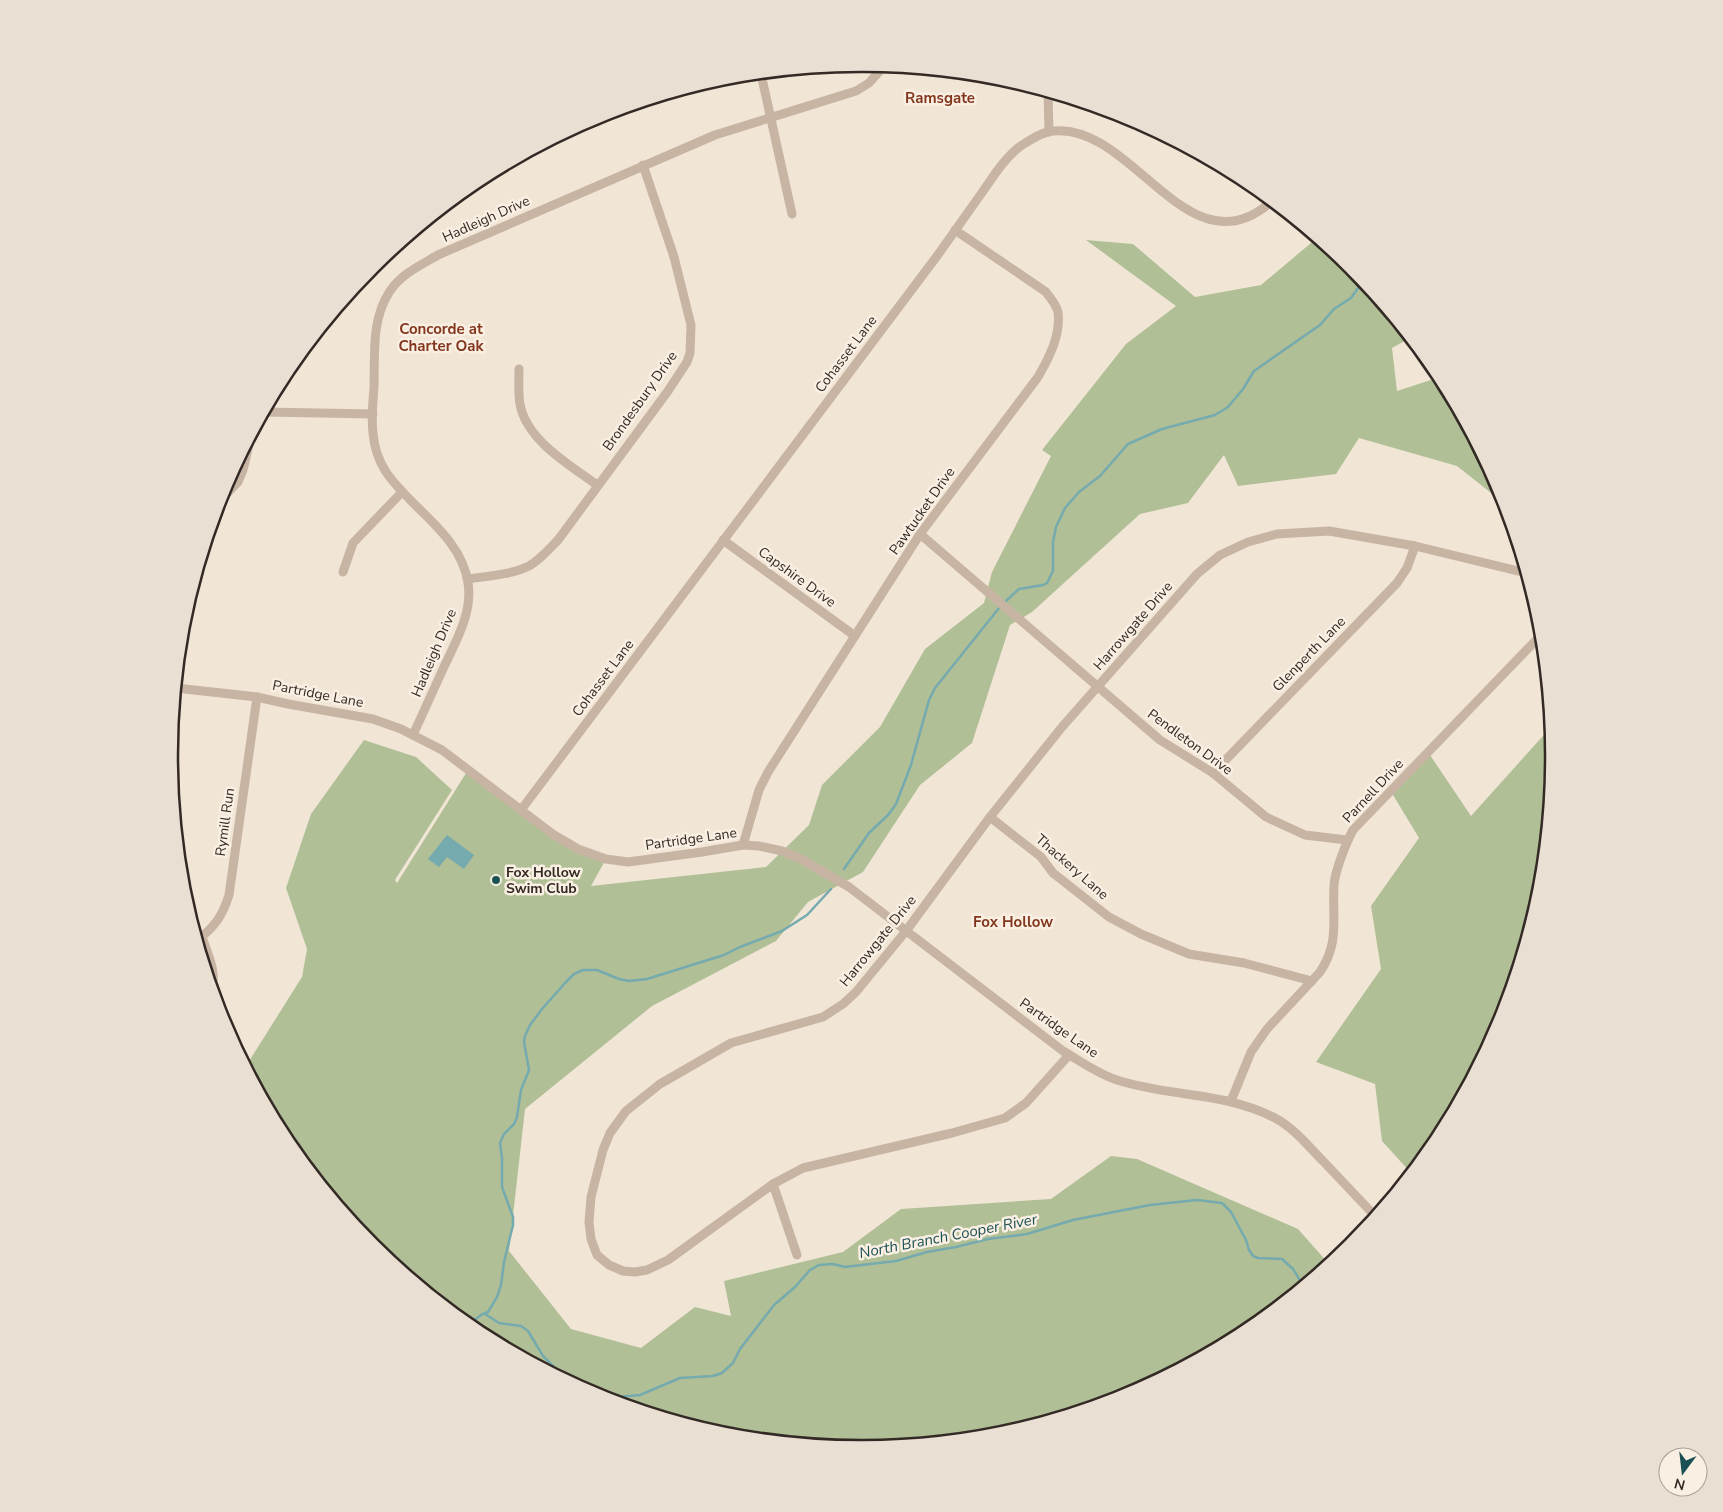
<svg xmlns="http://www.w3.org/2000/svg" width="1723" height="1512" viewBox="0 0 1723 1512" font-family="'Nunito Sans',sans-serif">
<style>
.green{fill:#b1bf97}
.water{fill:#75aaae}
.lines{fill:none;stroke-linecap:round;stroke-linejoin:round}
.stream{stroke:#75aaae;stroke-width:2.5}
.street{stroke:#c8b4a3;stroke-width:9}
.poi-dot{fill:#1b5054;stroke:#f9efe2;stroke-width:2}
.labels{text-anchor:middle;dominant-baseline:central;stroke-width:5;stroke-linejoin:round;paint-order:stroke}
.street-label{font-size:14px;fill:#332a25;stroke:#f9efe2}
.poi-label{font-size:14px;font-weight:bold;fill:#332a25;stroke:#f9efe2;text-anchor:start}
.neighbourhood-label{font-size:15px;font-weight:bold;fill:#82371e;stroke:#f9efe2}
.water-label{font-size:15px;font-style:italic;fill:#1b5054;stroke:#f9efe2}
.rim{fill:none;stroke:#332a25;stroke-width:2.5}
</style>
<rect width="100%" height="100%" fill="#f1e5d6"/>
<g class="green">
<polygon points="1317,238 1351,267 1410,338 1392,348 1397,391 1437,378 1450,396 1501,491 1505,504 1457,466 1359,438 1336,474 1238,486 1224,455 1188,503 1140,514 1032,612 1010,625 972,743 920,785 863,872 808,902 776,941 652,1006 525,1109 509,1251 571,1329 641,1348 695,1307 731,1316 724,1281 843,1252 901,1209 1051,1199 1111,1156 1137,1159 1298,1229 1329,1264 1246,1332 1126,1396 996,1435 861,1448 726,1435 596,1395 477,1331 372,1245 286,1140 246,1066 302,977 307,949 286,888 311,814 364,740 416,757 452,790 395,880 397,883 468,770 554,835 606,859 591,886 766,867 809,825 822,785 880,727 925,649 984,603 992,572 1051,456 1042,450 1126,344 1176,306 1086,240 1133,244 1195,297 1261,285"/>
<polygon points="1551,727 1554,756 1540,891 1501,1021 1437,1141 1411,1173 1382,1141 1375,1084 1316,1062 1381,969 1371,906 1419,838 1390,790 1428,752 1471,816"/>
</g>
<polygon class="water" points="447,835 474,855 464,869 447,857 439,867 428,859"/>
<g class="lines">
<g class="stream">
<polyline points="1006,601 1019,589 1043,585 1047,583 1053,571 1053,542 1056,527 1065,508 1079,492 1100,476 1128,444 1162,429 1215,415 1228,407 1243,389 1254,371 1320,325 1334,309 1351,298 1363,281"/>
<polyline points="844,869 869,833 889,814 896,804 911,765 929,700 935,688 999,608"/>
<polyline points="398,1267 418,1283"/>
<polyline points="485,1314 499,1323 521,1326 528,1331 543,1356 556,1369 559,1376"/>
<polyline points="467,1323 472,1322 481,1315 488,1312 497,1297 501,1285 504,1262 513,1225 513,1217 502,1187 502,1158 500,1143 504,1134 514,1124 517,1117 521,1090 529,1070 524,1042 525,1036 530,1025 542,1009 566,982 574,974 583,970 597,970 619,979 629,981 647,979 724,955 740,947 782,931 807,915 831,889"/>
<polyline points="606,1398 640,1395 680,1378 713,1376 722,1373 733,1363 740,1349 774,1305 795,1287 810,1270 819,1265 833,1264 845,1267 896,1261 927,1252 956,1247 988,1239 1027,1234 1073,1220 1150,1205 1197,1200 1222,1203 1231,1212 1246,1240 1249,1250 1253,1256 1258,1258 1282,1259 1293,1269 1303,1285"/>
</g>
<g class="street">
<polyline points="761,74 792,214"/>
<polyline points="1048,93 1049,132"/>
<path d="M519,369C519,380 518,393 520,404C526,440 570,465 597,485"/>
<polyline points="264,412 373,414"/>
<polyline points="218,503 238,482 243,470 251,436"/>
<polyline points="920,534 1160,740 1213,773 1266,817 1305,835 1347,840"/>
<polyline points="723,540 855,636"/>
<polyline points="343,572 353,543 402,492"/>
<path d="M468,579C487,576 511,575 529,566C540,560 549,549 558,540L668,391L687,362L690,353L691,325L674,257L643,165"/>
<path d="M176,688L257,697L288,704L373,719L401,729L442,750L554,835L578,849L606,859L628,862L702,852L743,845L759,846L782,851L801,859L849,887L1063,1051C1080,1061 1098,1074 1117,1080C1169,1097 1226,1092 1275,1118C1294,1128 1308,1146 1323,1161C1340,1179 1358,1198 1375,1216"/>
<path d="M413,735C423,713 433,691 443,669C455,643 473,613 468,583C461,535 412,510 386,472C379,461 374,446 373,433C371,418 373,402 374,387C375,355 371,319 390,291C401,274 421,265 438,255L715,135L856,91L869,83L884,66"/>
<polyline points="1213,773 1397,583 1407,568 1415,546"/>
<path d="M521,810L937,256C951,236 966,215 981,194C993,177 1005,157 1022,145C1032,139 1042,132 1053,131C1133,122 1189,276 1272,201"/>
<polyline points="990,817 1041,857 1053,873 1109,917 1141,934 1189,954 1244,963 1312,981"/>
<path d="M743,845L759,790L768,772L920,534L1038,377C1049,358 1061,335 1058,312C1056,304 1050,298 1046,292L955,230"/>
<path d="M202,937C207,952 217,972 212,988"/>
<path d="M198,940C215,926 222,917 229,895L257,697"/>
<polyline points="1069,1055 1026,1103 1005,1118 952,1133 803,1168 773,1184 668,1260 647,1270 635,1272 623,1271 609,1265 597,1255 591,1239 589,1222 591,1197 603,1150 610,1133 626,1111 660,1084 731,1043 823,1017 843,1004 856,992 906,931 990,817 1062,727 1197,574 1220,555 1248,542 1277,534 1329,531 1415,546 1526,573"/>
<path d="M1231,1101L1251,1052L1267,1029L1320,972C1340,942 1332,919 1334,885C1335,871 1346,843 1353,830L1542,634"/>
<polyline points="773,1184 797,1255"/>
</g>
</g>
<circle class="poi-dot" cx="496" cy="880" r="5"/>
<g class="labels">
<g class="street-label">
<text transform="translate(486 219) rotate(-24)">Hadleigh Drive</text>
<text transform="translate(846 354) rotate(-53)">Cohasset Lane</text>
<text transform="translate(640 401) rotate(-55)">Brondesbury Drive</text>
<text transform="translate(922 511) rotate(-55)">Pawtucket Drive</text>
<text transform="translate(797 577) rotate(36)">Capshire Drive</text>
<text transform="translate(1133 626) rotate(-49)">Harrowgate Drive</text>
<text transform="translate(434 653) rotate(-67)">Hadleigh Drive</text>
<text transform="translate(1309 654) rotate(-46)">Glenperth Lane</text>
<text transform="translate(603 678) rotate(-53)">Cohasset Lane</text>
<text transform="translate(318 694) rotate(11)">Partridge Lane</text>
<text transform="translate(1190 742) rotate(36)">Pendleton Drive</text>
<text transform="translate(1373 791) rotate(-47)">Parnell Drive</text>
<text transform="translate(225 822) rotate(-82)">Rymill Run</text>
<text transform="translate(691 839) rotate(-8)">Partridge Lane</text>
<text transform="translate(1072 867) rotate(41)">Thackery Lane</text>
<text transform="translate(878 941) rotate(-51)">Harrowgate Drive</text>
<text transform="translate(1059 1028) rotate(35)">Partridge Lane</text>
</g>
<g class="poi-label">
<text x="506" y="872">Fox Hollow<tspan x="506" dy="16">Swim Club</tspan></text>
</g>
<g class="neighbourhood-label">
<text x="940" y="98">Ramsgate</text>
<text x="441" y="329">Concorde at<tspan x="441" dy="17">Charter Oak</tspan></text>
<text x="1013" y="922">Fox Hollow</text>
</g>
<g class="water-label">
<text transform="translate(948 1236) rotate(-11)">North Branch Cooper River</text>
</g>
</g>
<path d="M0 0H1723V1512H0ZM861 72H862A683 683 0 0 1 1545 755V757A683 683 0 0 1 862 1440H861A683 683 0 0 1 178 757V755A683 683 0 0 1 861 72Z" fill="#e9dfd3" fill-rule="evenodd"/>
<path class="rim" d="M861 72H862A683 683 0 0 1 1545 755V757A683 683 0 0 1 862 1440H861A683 683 0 0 1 178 757V755A683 683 0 0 1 861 72Z"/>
<g transform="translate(1683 1472) rotate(195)"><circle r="24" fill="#f9efe2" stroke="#aaa096"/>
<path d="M0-4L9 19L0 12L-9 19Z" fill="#1b5054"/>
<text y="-8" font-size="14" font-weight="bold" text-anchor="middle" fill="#332a25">N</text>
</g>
</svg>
